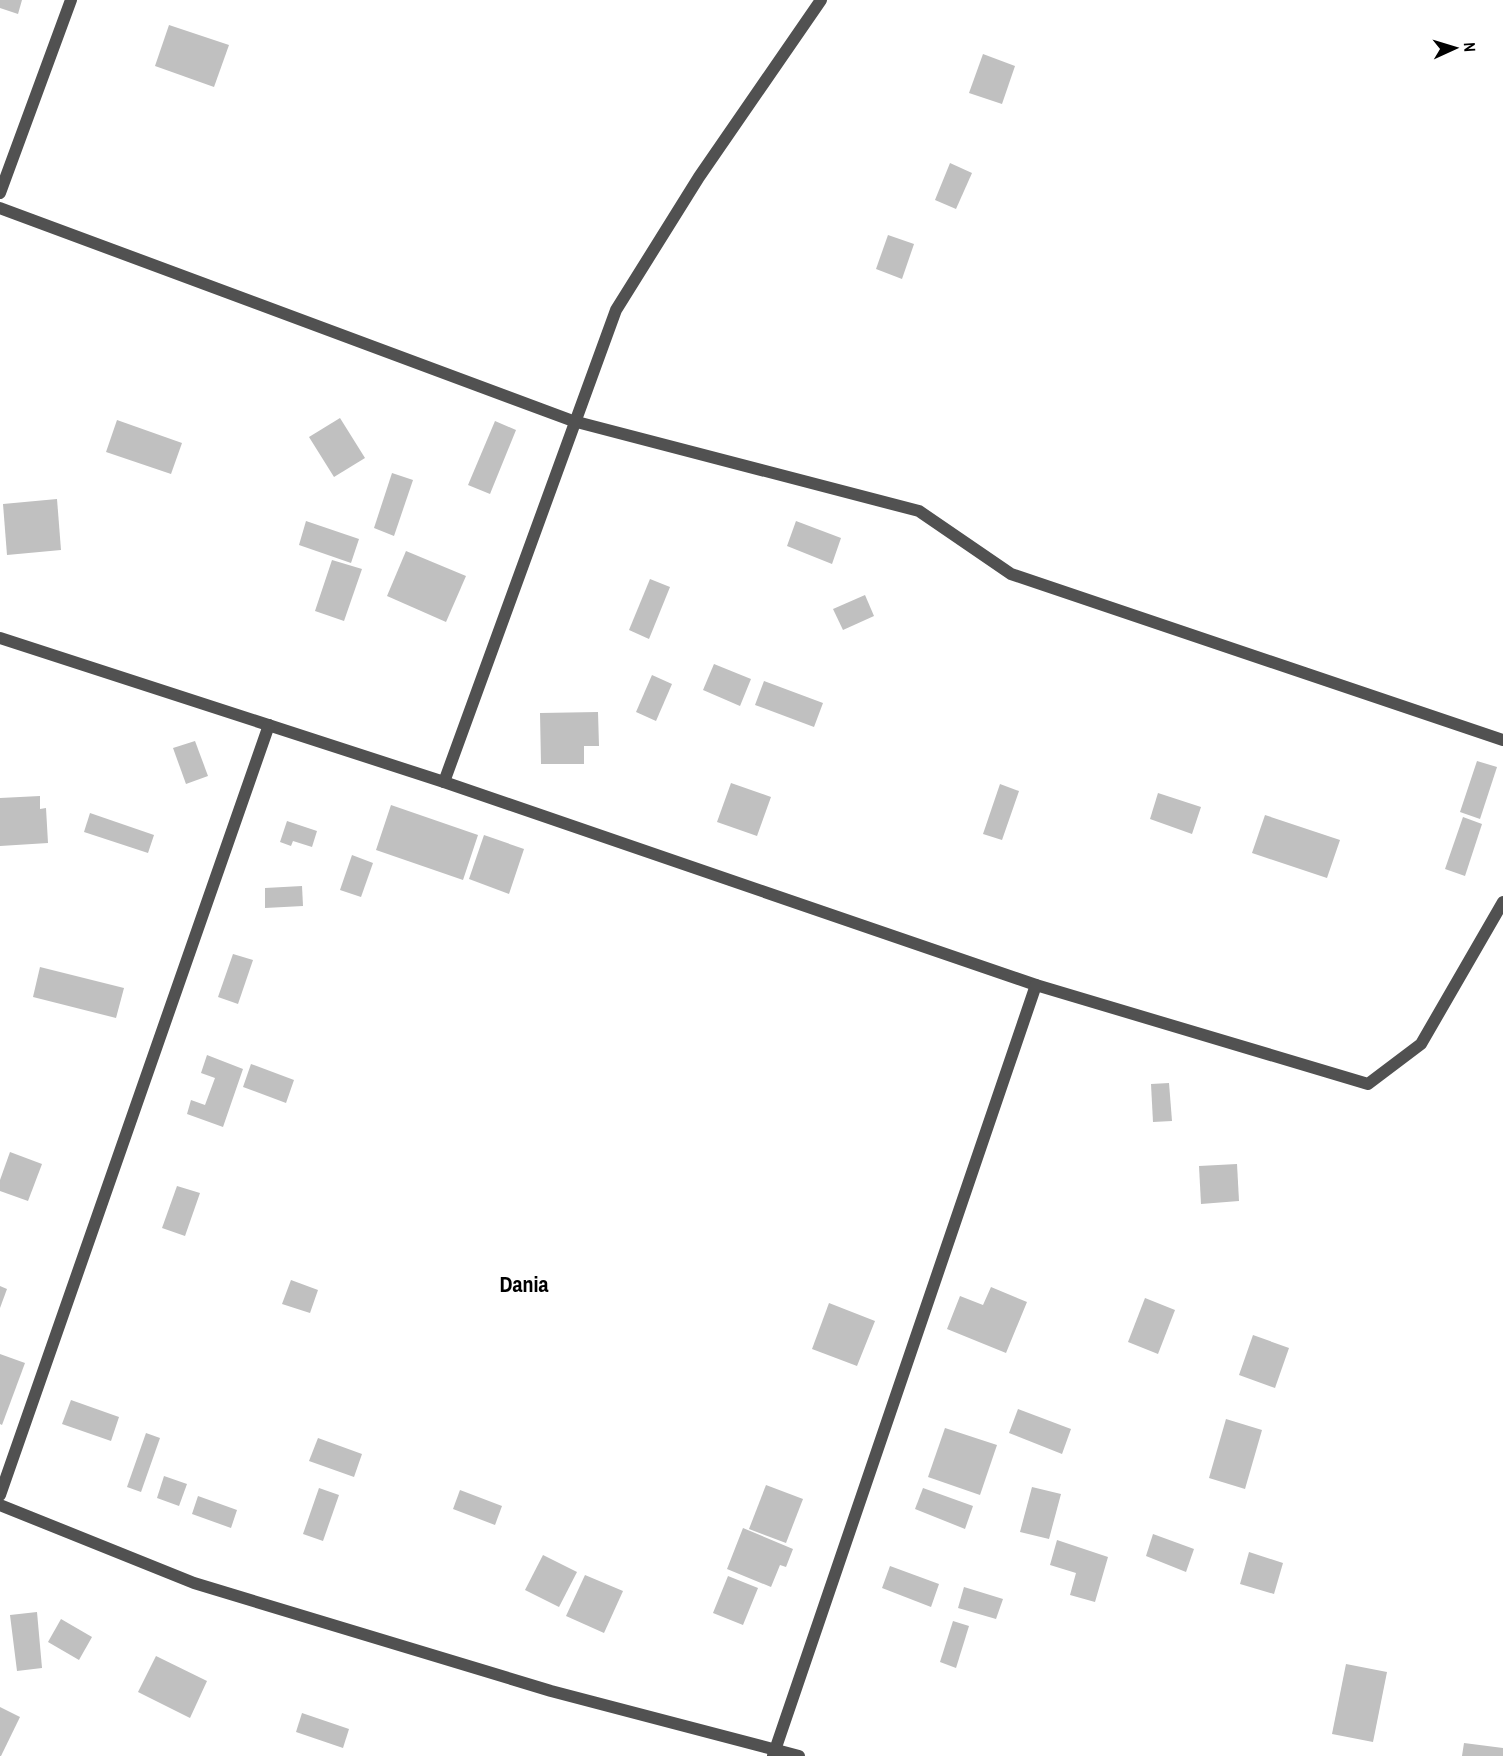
<svg xmlns="http://www.w3.org/2000/svg" width="1503" height="1756" viewBox="0 0 1503 1756" font-family="'Archivo Narrow',sans-serif">
<style>
.building{fill:#c0c0c0}
.lines{fill:none;stroke-linecap:round;stroke-linejoin:round}
.minor{stroke:#515151;stroke-width:12}
.tertiary{stroke:#515151;stroke-width:12}
.labels{text-anchor:middle;dominant-baseline:central;stroke-width:4.5;stroke-linejoin:round;paint-order:stroke}
.district-label{font-size:22px;font-weight:bold;fill:#000;stroke:#fff}
</style>
<rect width="100%" height="100%" fill="#fff"/>
<g class="building">
<polygon points="0,0 22,0 18,14 0,8"/>
<polygon points="169,25 229,45 214,87 155,66"/>
<polygon points="983,54 1015,66 1002,104 969,93"/>
<polygon points="950,163 972,173 956,209 935,200"/>
<polygon points="888,235 914,244 902,279 876,269"/>
<polygon points="340,418 365,458 334,477 309,437"/>
<polygon points="117,420 182,443 171,474 106,452"/>
<polygon points="495,421 516,430 490,494 468,485"/>
<polygon points="392,473 413,480 394,536 374,528"/>
<polygon points="57,499 61,550 7,555 3,504"/>
<polygon points="306,521 359,539 351,563 299,545"/>
<polygon points="796,521 841,538 832,564 787,546"/>
<polygon points="406,551 466,576 446,622 387,596"/>
<polygon points="332,560 362,569 344,621 315,611"/>
<polygon points="650,579 670,587 649,639 629,630"/>
<polygon points="865,595 874,616 843,630 833,609"/>
<polygon points="714,664 751,679 740,706 703,690"/>
<polygon points="652,675 672,684 656,721 636,712"/>
<polygon points="764,681 823,703 814,727 755,705"/>
<polygon points="598,712 599,746 584,746 584,764 541,764 540,713"/>
<polygon points="195,741 208,776 186,784 173,748"/>
<polygon points="1477,761 1497,767 1480,819 1460,812"/>
<polygon points="731,783 771,797 757,836 717,822"/>
<polygon points="1000,784 1019,791 1002,840 983,834"/>
<polygon points="1158,793 1201,807 1192,834 1150,819"/>
<polygon points="40,796 40,809 46,808 48,843 0,846 0,798"/>
<polygon points="391,805 478,835 463,880 376,850"/>
<polygon points="90,813 154,835 148,853 84,832"/>
<polygon points="1265,815 1340,840 1327,878 1252,853"/>
<polygon points="1463,817 1482,824 1465,876 1445,869"/>
<polygon points="287,821 317,831 312,847 293,841 291,846 280,842"/>
<polygon points="484,835 524,849 509,894 469,879"/>
<polygon points="352,855 373,863 361,897 340,890"/>
<polygon points="302,886 303,906 265,908 265,888"/>
<polygon points="233,954 253,960 238,1004 218,997"/>
<polygon points="40,967 124,988 116,1018 33,997"/>
<polygon points="207,1055 243,1069 223,1127 187,1114 191,1100 205,1105 215,1078 201,1073"/>
<polygon points="251,1064 294,1080 286,1103 243,1087"/>
<polygon points="1169,1083 1172,1121 1153,1122 1151,1084"/>
<polygon points="10,1152 42,1164 28,1201 0,1191 0,1180"/>
<polygon points="1237,1164 1239,1201 1201,1204 1199,1166"/>
<polygon points="177,1186 200,1193 185,1236 162,1228"/>
<polygon points="291,1280 318,1290 310,1313 282,1304"/>
<polygon points="0,1286 7,1289 0,1308"/>
<polygon points="991,1287 1027,1302 1006,1353 947,1329 960,1296 983,1305"/>
<polygon points="1145,1298 1175,1310 1158,1354 1128,1342"/>
<polygon points="829,1303 875,1321 857,1366 812,1349"/>
<polygon points="1253,1335 1289,1348 1275,1388 1239,1375"/>
<polygon points="0,1354 25,1363 2,1425 0,1424"/>
<polygon points="71,1400 119,1417 111,1441 62,1424"/>
<polygon points="1018,1409 1071,1429 1062,1454 1009,1433"/>
<polygon points="1226,1419 1262,1430 1245,1489 1209,1478"/>
<polygon points="945,1428 997,1445 980,1495 928,1477"/>
<polygon points="146,1433 160,1438 141,1492 127,1487"/>
<polygon points="318,1438 362,1454 354,1477 309,1461"/>
<polygon points="164,1476 187,1484 179,1506 157,1498"/>
<polygon points="766,1485 803,1499 786,1543 749,1529"/>
<polygon points="1032,1487 1061,1494 1049,1539 1020,1532"/>
<polygon points="319,1488 339,1495 323,1541 303,1534"/>
<polygon points="923,1488 973,1506 965,1529 915,1509"/>
<polygon points="460,1490 502,1506 495,1525 453,1509"/>
<polygon points="198,1496 237,1510 231,1528 192,1514"/>
<polygon points="743,1528 793,1549 786,1567 780,1565 771,1587 727,1569"/>
<polygon points="1153,1534 1194,1549 1186,1572 1146,1556"/>
<polygon points="1057,1540 1108,1557 1095,1602 1070,1595 1076,1573 1050,1565"/>
<polygon points="1249,1552 1283,1563 1274,1594 1240,1584"/>
<polygon points="543,1555 577,1572 559,1607 525,1590"/>
<polygon points="890,1566 939,1584 931,1607 882,1588"/>
<polygon points="585,1575 623,1591 604,1633 566,1616"/>
<polygon points="728,1576 758,1588 743,1625 713,1613"/>
<polygon points="964,1587 1003,1599 996,1619 958,1608"/>
<polygon points="37,1612 42,1668 17,1671 10,1615"/>
<polygon points="61,1619 92,1637 79,1660 48,1642"/>
<polygon points="953,1621 969,1626 956,1668 940,1662"/>
<polygon points="156,1656 207,1681 190,1718 138,1692"/>
<polygon points="1346,1664 1387,1672 1373,1742 1332,1734"/>
<polygon points="0,1707 20,1717 1,1756 0,1756"/>
<polygon points="302,1713 349,1729 343,1748 296,1732"/>
<polygon points="1464,1743 1503,1748 1503,1756 1462,1756"/>
</g>
<g class="lines">
<g class="minor">
<polyline points="0,193 71,0"/>
<polyline points="0,208 573,421 919,511 1011,574 1503,740"/>
<polyline points="0,638 444,782 1036,985 1368,1084 1421,1044 1503,902"/>
<polyline points="444,782 616,310 699,177 821,0"/>
<polyline points="0,1495 269,725"/>
<polyline points="773,1756 1036,985"/>
</g>
<polyline class="tertiary" points="0,1505 194,1583 551,1691 799,1756"/>
</g>
<g class="labels">
<g class="district-label">
<text x="524" y="1284">Dania</text>
</g>
</g>
<g transform="translate(1455 48) rotate(86)" stroke="#ffffff" stroke-width="4.5" paint-order="stroke">
<path d="M0-4.5L10 22L0 15L-10 22Z" fill="#000000"/>
<text y="-9" font-size="16" font-weight="bold" text-anchor="middle" fill="#000000">N</text>
</g>
</svg>
